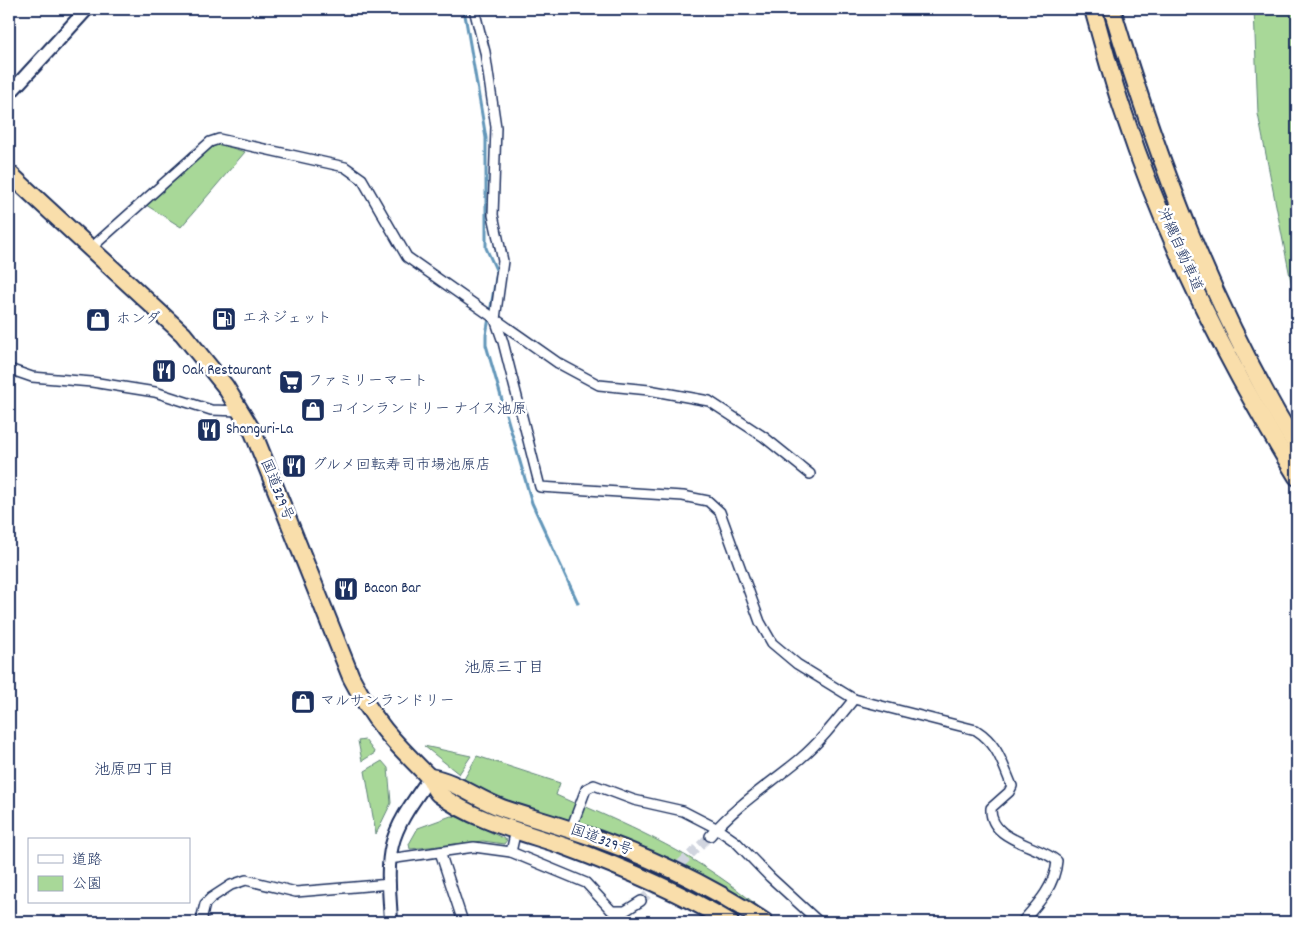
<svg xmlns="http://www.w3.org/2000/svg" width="1306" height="931" viewBox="0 0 1306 931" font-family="Dekko,'Klee One',sans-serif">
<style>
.green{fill:#a8d898;stroke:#62847b}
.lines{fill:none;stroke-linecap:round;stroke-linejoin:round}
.stream{stroke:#6497ba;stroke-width:3}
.street-tunnel{stroke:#d1d5df;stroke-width:9;stroke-dasharray:9 4.5;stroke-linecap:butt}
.street-casing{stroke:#1b2f5e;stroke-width:12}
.secondary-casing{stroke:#1b2f5e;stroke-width:16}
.highway-casing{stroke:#1b2f5e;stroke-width:20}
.street{stroke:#fff;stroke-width:9}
.secondary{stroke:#fff;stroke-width:12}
.highway{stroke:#f9deab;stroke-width:16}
.labels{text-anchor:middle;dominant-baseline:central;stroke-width:5;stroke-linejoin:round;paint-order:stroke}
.street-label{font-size:15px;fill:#1b2f5e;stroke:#fff}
.poi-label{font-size:15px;fill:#1b2f5e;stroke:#fff;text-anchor:start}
.neighbourhood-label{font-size:16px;fill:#1b2f5e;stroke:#fff}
</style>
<rect width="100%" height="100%" fill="#fff"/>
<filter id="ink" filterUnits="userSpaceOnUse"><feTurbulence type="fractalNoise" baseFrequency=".02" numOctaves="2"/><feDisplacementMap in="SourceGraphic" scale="10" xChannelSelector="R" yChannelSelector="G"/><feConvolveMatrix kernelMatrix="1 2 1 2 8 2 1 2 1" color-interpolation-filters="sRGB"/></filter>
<g filter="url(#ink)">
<g class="green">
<polygon points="1254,9 1297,9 1297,312 1258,114"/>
<polygon points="219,144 245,152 181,227 146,205 212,147"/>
<polygon points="365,740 375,753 362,761 358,741"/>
<polygon points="424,746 471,756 459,774"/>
<polygon points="477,756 560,783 556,795 576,804 570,820 509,801 463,781"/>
<polygon points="382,761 388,768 391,803 376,834 365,771"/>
<path d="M584,806C650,835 705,861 760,908L668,857L577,824Z"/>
<polygon points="451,816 459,817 507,840 504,844 483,841 410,849 409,844 418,828"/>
</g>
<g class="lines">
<polyline class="stream" points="464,9 486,138 486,248 497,272 486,335 486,345 532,503 578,603"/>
<polyline class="street-tunnel" points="641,901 710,836"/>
<defs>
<g id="street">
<path d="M474,9L485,52L496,127L493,215L503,261L495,319L503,342L540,487L683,496L708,501L720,512L760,622L772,643L797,664L854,699L976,730C998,744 1002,763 1012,786L1009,792L991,808C989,841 1037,844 1057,861C1055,886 1038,904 1022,922"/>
<polyline points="90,249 210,142 219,139 345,167 362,179 407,257 558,363 599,385 649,390 709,401 764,437 810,474"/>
<polyline points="9,369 32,377 92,382 155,392 211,410 240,411"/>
<polyline points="571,829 586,789 594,785 634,800 683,811 716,828 736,842 770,877 819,922"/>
<path d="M710,836C736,805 770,784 800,759C821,741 837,720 854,699"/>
<polyline points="440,852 463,922"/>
<polyline points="511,852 516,830"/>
<polyline points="389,859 474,847 511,852 586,883 612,911 625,911 641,901"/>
<polyline points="203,922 202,916 205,904 211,898 231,885 246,880 296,892 390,884"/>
</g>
<g id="secondary">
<polyline points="9,94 87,9"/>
<path d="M391,922C390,897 386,869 392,845C398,820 416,798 430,777"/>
</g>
<g id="highway">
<path d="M1093,9C1103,44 1112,80 1124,114C1166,241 1227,363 1297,477"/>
<path d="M1112,9C1158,161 1214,311 1297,447"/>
<path d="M9,173L183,334L225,386L253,432L351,677C374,722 392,740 427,775C433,780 433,789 439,794C474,821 523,832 564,846C621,867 678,891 730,922"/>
<path d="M430,777C455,781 477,799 502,808C525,816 548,822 571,830C640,852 705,882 765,922"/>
</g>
</defs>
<use href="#street" class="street-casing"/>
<use href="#secondary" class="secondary-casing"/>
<use href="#highway" class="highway-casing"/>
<use href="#street" class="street"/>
<use href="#secondary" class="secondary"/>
<use href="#highway" class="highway"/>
</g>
</g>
<defs>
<symbol id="fuel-square" viewBox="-11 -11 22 22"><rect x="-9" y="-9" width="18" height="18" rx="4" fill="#1b2f5e" stroke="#fff"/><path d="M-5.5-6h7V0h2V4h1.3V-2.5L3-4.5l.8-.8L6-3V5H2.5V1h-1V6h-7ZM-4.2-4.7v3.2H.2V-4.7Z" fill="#fff"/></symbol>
<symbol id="shop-square" viewBox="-11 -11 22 22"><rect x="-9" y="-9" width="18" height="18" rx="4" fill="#1b2f5e" stroke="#fff"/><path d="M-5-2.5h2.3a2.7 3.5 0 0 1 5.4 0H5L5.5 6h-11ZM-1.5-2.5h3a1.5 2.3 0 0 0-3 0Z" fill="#fff"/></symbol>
<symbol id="restaurant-square" viewBox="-11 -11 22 22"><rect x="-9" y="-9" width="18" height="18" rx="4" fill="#1b2f5e" stroke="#fff"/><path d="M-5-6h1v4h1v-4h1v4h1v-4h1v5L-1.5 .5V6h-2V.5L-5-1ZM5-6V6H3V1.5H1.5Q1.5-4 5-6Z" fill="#fff"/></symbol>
<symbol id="supermarket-square" viewBox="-11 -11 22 22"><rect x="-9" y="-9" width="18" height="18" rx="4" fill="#1b2f5e" stroke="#fff"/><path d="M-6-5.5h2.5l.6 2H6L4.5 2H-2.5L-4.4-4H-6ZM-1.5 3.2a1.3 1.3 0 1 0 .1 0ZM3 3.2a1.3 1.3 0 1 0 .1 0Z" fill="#fff"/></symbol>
</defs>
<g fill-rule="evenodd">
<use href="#fuel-square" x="210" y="305" width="28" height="28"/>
<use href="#shop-square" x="84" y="306" width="28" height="28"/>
<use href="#restaurant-square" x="150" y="357" width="28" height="28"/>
<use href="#supermarket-square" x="277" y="368" width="28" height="28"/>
<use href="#shop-square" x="299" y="396" width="28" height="28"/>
<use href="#restaurant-square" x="195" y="416" width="28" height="28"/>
<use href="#restaurant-square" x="280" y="452" width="28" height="28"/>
<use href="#restaurant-square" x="332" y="575" width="28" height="28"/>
<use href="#shop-square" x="289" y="688" width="28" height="28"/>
</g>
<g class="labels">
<g class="street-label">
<text transform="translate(1179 250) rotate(66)">沖縄自動車道</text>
<text transform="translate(276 490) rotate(68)">国道329号</text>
<text transform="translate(601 841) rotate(20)">国道329号</text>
</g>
<g class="poi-label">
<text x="242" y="319">エネジェット</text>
<text x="116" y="320">ホンダ</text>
<text x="182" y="371">Oak Restaurant</text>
<text x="308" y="382">ファミリーマート</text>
<text x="330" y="410">コインランドリー ナイス池原</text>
<text x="226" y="430">Shanguri-La</text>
<text x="312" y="466">グルメ回転寿司市場池原店</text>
<text x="364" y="589">Bacon Bar</text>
<text x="320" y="702">マルサンランドリー</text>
</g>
<g class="neighbourhood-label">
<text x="504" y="668">池原三丁目</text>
<text x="134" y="770">池原四丁目</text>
</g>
</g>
<rect width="1306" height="931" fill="none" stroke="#fff" stroke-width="30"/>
<rect x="15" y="15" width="1276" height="901" fill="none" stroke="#1b2f5e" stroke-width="2" filter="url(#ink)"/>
<rect x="28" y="838" width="162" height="65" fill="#ffffff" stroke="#a4acbf"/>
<rect x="38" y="855" width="25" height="8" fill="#ffffff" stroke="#a4acbf"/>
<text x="72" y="864" font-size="15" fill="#1b2f5e">道路</text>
<rect x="38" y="876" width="25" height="15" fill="#a8d898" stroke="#a4acbf"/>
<text x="72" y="888" font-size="15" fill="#1b2f5e">公園</text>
</svg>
